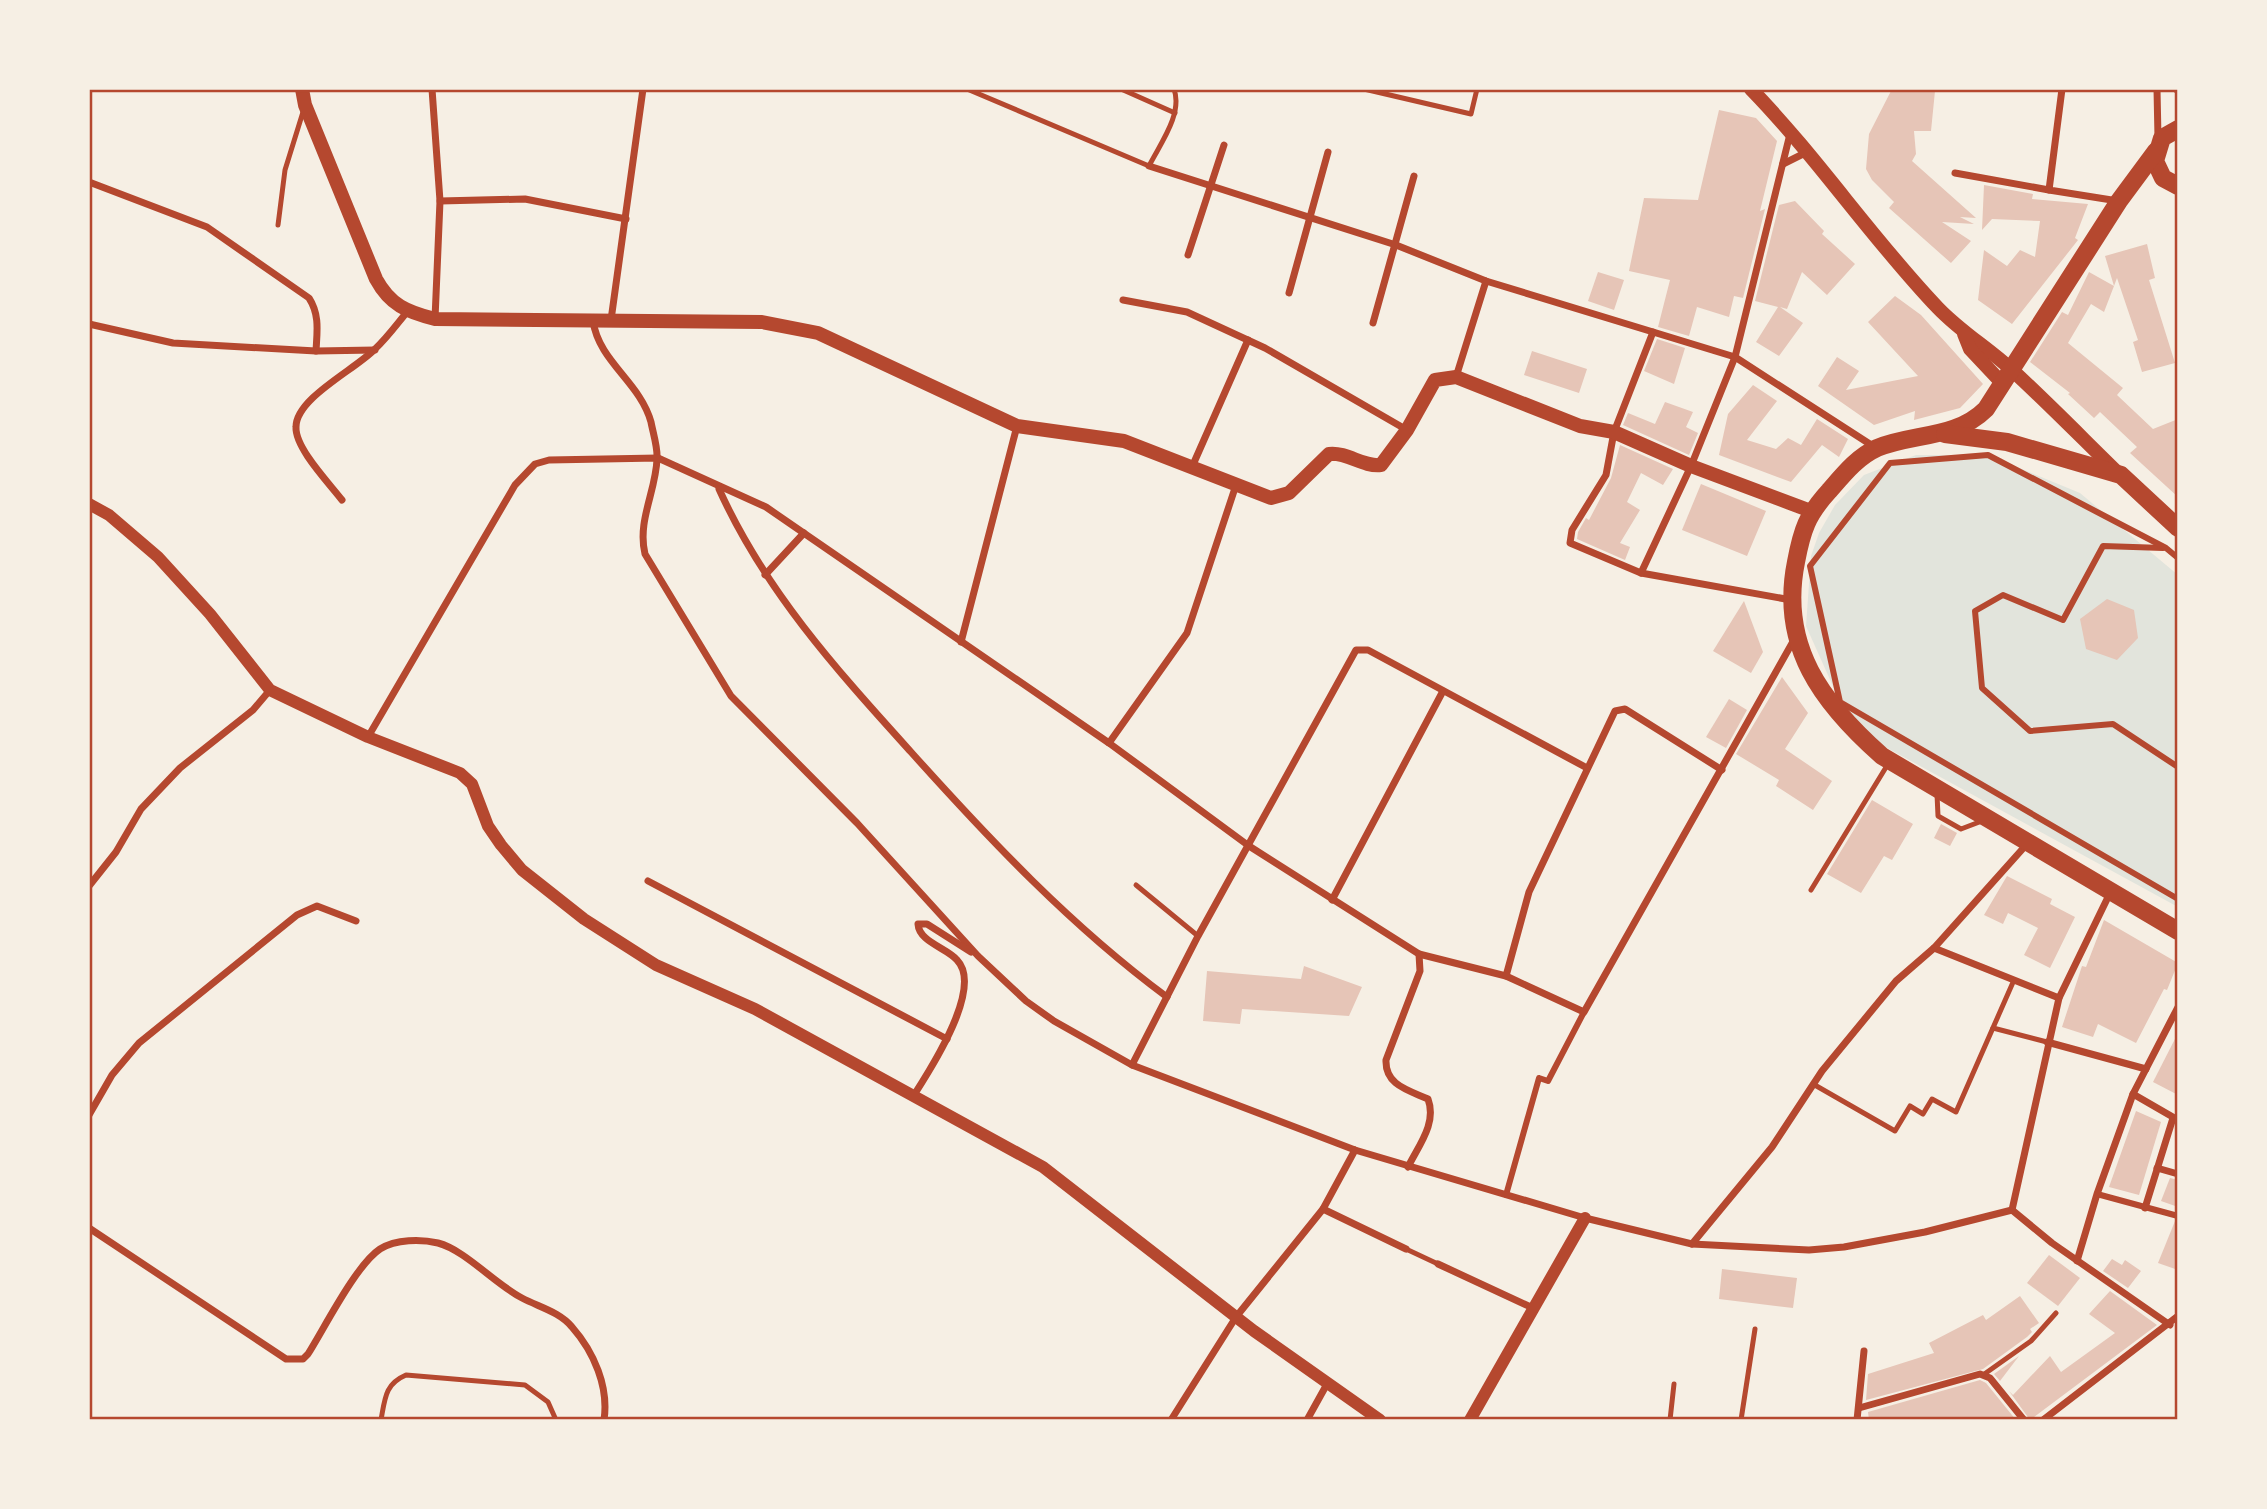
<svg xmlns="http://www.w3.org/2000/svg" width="2267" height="1509" viewBox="0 0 2267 1509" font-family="'PT Sans',sans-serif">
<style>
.green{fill:#e2e4dc}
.building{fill:#e6c5b7}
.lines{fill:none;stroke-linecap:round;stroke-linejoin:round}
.service{stroke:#b5482f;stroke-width:5}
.pedestrian{stroke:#b5482f;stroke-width:6}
.minor{stroke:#b5482f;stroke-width:7}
.tertiary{stroke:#b5482f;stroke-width:12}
.secondary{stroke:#b5482f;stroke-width:14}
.primary{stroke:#b5482f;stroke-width:18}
.neatline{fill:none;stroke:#b5482f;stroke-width:2.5}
</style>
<rect width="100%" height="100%" fill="#f6efe4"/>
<polygon class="green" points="1916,455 1988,455 2080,493 2178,575 2178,907 1878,743 1840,702 1806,626 1811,556 1819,533 1835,505 1864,475"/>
<g class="building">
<polygon points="1892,89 1935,91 1931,131 1914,131 1916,154 1912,161 1976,218 1960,217 1974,224 1942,222 1971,241 1951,263 1889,208 1894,202 1872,180 1866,169 1869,134"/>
<polygon points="1719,110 1756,118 1777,141 1760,211 1765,209 1743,298 1734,296 1729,317 1697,307 1689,336 1658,327 1670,280 1629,271 1644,198 1698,200"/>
<polygon points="1984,185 2033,194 2032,199 2088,204 2075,238 2078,240 2012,324 1978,300 1984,250 2007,266 2020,250 2035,257 2040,221 1992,219 1982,230"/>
<polygon points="1795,201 1824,231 1822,234 1855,264 1827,295 1802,272 1787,309 1780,307 1803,323 1779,356 1756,342 1778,307 1755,301 1779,205"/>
<polygon points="2147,244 2155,278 2149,280 2175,363 2142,372 2133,342 2138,340 2117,278 2114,286 2105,256"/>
<polygon points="1598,272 1624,280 1614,310 1588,301"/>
<polygon points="2089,272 2114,286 2104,312 2091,304 2068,343 2123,388 2117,395 2153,429 2178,419 2178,497 2130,453 2137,447 2100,412 2094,418 2068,394 2070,393 2030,362 2062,312 2068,315"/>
<polygon points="1895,296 1921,315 1983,384 1960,408 1914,420 1915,411 1874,425 1818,386 1837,357 1859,371 1846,390 1918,376 1868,322"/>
<polygon points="1657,339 1685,348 1674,384 1644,371"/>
<polygon points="1532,351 1587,369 1579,393 1524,375"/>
<polygon points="1753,385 1777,401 1747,440 1776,449 1788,438 1801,445 1817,419 1848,439 1839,457 1822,445 1791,482 1719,455 1728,414"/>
<polygon points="1665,402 1693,412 1686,427 1698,433 1689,455 1623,425 1628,413 1655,424"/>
<polygon points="1620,445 1673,469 1663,485 1641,473 1627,502 1640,510 1620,543 1630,547 1625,560 1577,539 1578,532 1586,518 1589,520 1611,478"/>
<polygon points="1701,484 1766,511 1747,556 1682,530"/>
<polygon points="2107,599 2134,610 2138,638 2117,660 2086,649 2080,619"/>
<polygon points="1744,601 1763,652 1751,673 1713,651"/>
<polygon points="1782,677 1808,713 1785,749 1832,781 1813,810 1776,786 1779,780 1736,754"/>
<polygon points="1729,699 1747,710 1726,748 1706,737"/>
<polygon points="1872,800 1913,824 1892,860 1884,856 1861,893 1827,874"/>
<polygon points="1941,824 1957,833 1950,846 1934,838"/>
<polygon points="2007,876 2052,899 2050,904 2075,917 2050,968 2024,955 2038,928 2008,913 2003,924 1984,915"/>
<polygon points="2104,920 2178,963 2167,990 2164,989 2136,1043 2098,1024 2093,1037 2062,1027 2082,966 2086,967"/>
<polygon points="1304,966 1362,987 1349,1016 1242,1009 1240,1024 1203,1021 1207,971 1301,979"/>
<polygon points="2178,1033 2178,1095 2153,1082"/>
<polygon points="2136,1111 2161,1122 2139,1195 2109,1187"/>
<polygon points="2170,1178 2178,1180 2178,1207 2161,1201"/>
<polygon points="2175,1221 2178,1222 2178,1270 2158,1263"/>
<polygon points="2049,1255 2080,1278 2058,1306 2027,1283"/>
<polygon points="2112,1259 2122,1265 2125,1260 2141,1271 2128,1288 2103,1271"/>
<polygon points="1722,1269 1797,1278 1793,1308 1719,1299"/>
<polygon points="2110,1291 2157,1325 2030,1420 2009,1391 2013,1395 2050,1356 2061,1372 2115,1333 2089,1314"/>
<polygon points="2020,1296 2039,1323 2030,1329 2032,1332 2027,1337 1983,1369 1866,1400 1868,1374 1934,1353 1929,1343 1983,1315 1986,1320"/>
<polygon points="2019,1356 2000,1381 1994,1374"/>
<polygon points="1980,1380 1986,1383 2016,1420 1869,1420 1868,1412"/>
</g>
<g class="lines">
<g class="service">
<path d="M967,89L1149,166C1160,144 1183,114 1174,89"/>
<polyline points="1121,89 1175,113"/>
<polyline points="1364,89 1471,114 1477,89"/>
<polyline points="278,225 285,170 303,112"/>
<polyline points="1937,794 1938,816 1961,829 1982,821"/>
<polyline points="1136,885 1198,936"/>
<polyline points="1811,890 1888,764"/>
<polyline points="1993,1028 2047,1042"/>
<polyline points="1813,1084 1895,1131 1910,1106 1923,1114 1932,1099 1956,1112 2014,980"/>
<polyline points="1406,1249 1438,1264"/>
<polyline points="1983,1375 2031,1341 2056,1313"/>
<path d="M381,1420C385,1398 385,1384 406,1375L525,1385L548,1402L556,1420"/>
<polyline points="1670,1420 1674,1384"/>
<polyline points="1741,1420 1755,1329"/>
</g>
<g class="pedestrian">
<polyline points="2163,548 2103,546 2063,620 2003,595 1975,611 1982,688 2030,731 2113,724 2178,767"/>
<polyline points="2178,558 2166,548 1988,455 1890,463 1810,566 1840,702 2178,899"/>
<polyline points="2097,1194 2178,1216"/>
<polyline points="1506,1195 1539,1078 1548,1081 1584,1012"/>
</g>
<g class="minor">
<polyline points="432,89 440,201 435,319"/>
<polyline points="2062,89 2049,190 2118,201"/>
<polyline points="2157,89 2158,138"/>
<polyline points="2176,89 2178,91"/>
<polyline points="1783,164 1807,152"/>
<polyline points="1149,166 1396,245 1486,281 1735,357 1876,448"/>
<polyline points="1955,173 2049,190"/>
<path d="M89,182L207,227L309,298C320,315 317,332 316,351"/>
<polyline points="440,201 525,199 626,219"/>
<polyline points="1188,255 1224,145"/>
<polyline points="1289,293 1328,152"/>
<polyline points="1123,300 1187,312 1265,348 1407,430"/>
<polyline points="611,320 643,89"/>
<path d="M593,321C599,362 640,382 651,422C653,433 658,448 657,459C656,491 637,521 645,554L731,696L857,823L978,956L1026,1001L1054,1021L1132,1065L1355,1150L1585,1218L1692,1244L1809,1250L1844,1247L1925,1232L2012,1210L2052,1243L2170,1325"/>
<polyline points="1373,323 1414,176"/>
<polyline points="89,324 173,343 316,351 375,350"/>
<polyline points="1653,332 1614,432 1606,475 1572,530 1570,543 1641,573 1791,600"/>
<polyline points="1456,377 1486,281"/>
<polyline points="1192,467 1248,340"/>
<path d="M719,489C765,591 837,670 911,752C990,840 1071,926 1167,997"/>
<path d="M342,500C329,483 295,448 296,427C296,398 356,369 375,349C387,338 397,324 407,312"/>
<polyline points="1641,573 1691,466 1735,357 1790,134"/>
<polyline points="765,575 804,533"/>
<polyline points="961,642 1017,426"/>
<polyline points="368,737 515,485 535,464 549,460 658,458 766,507 1109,743 1249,846 1419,954 1506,976 1584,1012 1795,638"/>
<polyline points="1109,743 1187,633 1236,485"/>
<polyline points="648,881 947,1039"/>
<polyline points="89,886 116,852 141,809 180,768 253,710 270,690"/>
<polyline points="1332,900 1443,691"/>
<polyline points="1934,948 2059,998"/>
<polyline points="1506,976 1529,892 1615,711 1625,709 1722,770"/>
<polyline points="2047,1042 2146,1069"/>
<polyline points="1132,1065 1198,936 1356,650 1368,650 1587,768"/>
<polyline points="2133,1094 2178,1120"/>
<path d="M914,1095C930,1070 984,988 957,960C947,948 919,942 918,924H927L971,952"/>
<polyline points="89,1115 112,1075 139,1043 297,915 317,906 356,921"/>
<path d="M1408,1167C1419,1145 1437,1123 1428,1099C1408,1090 1385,1085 1386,1060L1420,971L1419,954"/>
<polyline points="2157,1168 2178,1174"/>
<polyline points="2145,1208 2173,1118"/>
<polyline points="1323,1209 1406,1249"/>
<polyline points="2012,1210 2059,998 2110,893"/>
<path d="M89,1228L286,1359H303L308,1354C325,1327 356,1265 380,1249C396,1239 421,1239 438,1243C465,1250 495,1284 522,1298C539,1307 560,1312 572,1327C594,1352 609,1387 604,1420"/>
<polyline points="1692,1244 1772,1147 1822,1071 1896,981 1934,948 2027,844"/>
<polyline points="2077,1261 2097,1194 2133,1094 2178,1007"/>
<polyline points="1438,1264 1535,1309"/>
<polyline points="1859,1408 1980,1374 1990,1378 2024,1420"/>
<polyline points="1171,1420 1236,1317 1323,1209 1355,1150"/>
<polyline points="1307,1420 1327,1384"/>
<polyline points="1857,1420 1864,1351"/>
<polyline points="2043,1420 2178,1316"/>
</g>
<g class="tertiary">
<polyline points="89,504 109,515 158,557 210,614 270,690 368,737 460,773 472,784 488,826 501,845 522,870 584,919 656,965 755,1009 1043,1167 1254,1331 1380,1420"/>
<polyline points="1470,1420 1585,1218"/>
</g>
<g class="secondary">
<path d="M302,89L305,105L376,279C390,305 407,312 435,319L762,322L818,333L1017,426L1124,441L1271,498L1289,493L1329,454C1348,452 1362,467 1381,465L1407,430L1435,380L1456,377L1580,426L1614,432L1691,466L1811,511"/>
<path d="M1751,89C1818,158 1872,239 1938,308C1961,332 1988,348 2012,370C2048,403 2083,439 2119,474"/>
<polyline points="1964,334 1970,349 2002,383"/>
</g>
<g class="primary">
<polyline points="2178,129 2162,138 2155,161 2163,178 2178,186"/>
<path d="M2156,151L2119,201L1986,409C1956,439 1913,433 1877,448C1857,457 1843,475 1829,491C1807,515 1802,530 1796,562C1779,646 1822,703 1882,756L2178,931"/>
<polyline points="1945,434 2007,442 2121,475 2178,528"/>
</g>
</g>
<rect width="2267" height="1509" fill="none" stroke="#f6efe4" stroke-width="182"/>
<rect x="91" y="91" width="2085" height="1327" class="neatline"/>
</svg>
